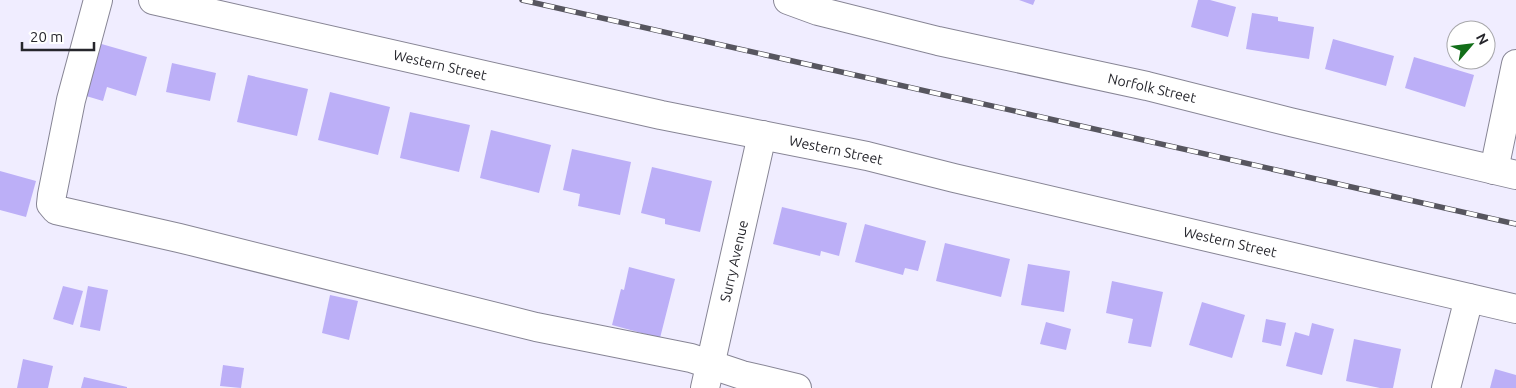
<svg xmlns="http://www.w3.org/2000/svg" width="1516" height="388" font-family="Ubuntu,sans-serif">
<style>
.building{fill:#bcaff7}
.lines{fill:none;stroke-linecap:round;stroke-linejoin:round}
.minor-casing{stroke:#878595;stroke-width:30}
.minor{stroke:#fff;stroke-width:28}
.rail-casing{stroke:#57565f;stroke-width:5.5}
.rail{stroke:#fff;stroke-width:4;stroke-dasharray:11;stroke-linecap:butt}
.labels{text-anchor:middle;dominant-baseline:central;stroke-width:5;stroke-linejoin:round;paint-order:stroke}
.street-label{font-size:14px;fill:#26262c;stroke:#fff}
</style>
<rect width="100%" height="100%" fill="#f0edff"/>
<!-- building -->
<g class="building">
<path d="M1019 0H1035L1033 5Z"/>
<path d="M1198 0H1210L1236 7 1228 37 1191 27Z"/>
<path d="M1252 13 1278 17V21L1314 27 1309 59 1246 49Z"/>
<path d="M1333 39 1394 56 1386 86 1325 69Z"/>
<path d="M91 41 147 57 136 96 107 87 103 101 76 93Z"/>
<path d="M1414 57 1474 75 1465 107 1405 88Z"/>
<path d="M172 63 216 73 210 101 166 92Z"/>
<path d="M248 75 308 89 297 136 237 122Z"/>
<path d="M330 92 390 107 378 155 318 140Z"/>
<path d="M410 112 470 125 459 172 400 158Z"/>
<path d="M491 130 551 145 539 193 480 178Z"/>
<path d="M572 149 631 162 620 215 578 206 580 194 563 190Z"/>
<path d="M652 167 712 181 700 232 665 224V219L641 213Z"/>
<path d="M0 171 36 181 26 217 0 210Z"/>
<path d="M782 207 847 223 839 256 821 251 820 256 773 244Z"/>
<path d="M865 224 926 241 918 271 905 268 903 275 855 262Z"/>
<path d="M945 243 1010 259 1001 297 936 281Z"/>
<path d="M1028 264 1070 271 1064 312 1021 305Z"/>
<path d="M629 267 675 279 660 338 612 325 621 289 624 290Z"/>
<path d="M1112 281 1163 292 1151 347 1128 343 1133 319 1106 313Z"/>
<path d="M63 286 83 291 73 325 53 319Z"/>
<path d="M88 286 108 290 100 331 80 327Z"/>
<path d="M330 295 358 301 349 340 322 333Z"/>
<path d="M1202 302 1245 315 1232 358 1189 345Z"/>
<path d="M1266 319 1286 323 1281 346 1262 342Z"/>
<path d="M1046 322 1071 329 1066 350 1040 344Z"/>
<path d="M1312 323 1334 329 1322 375 1286 366 1295 332 1309 336Z"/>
<path d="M1354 339 1401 349 1393 388H1380L1346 381Z"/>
<path d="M23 359 53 366 48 388H17Z"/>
<path d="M223 365 244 368 241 388 220 386Z"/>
<path d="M1495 369 1516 375V388H1490Z"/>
<path d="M84 377 127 387V388H81Z"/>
</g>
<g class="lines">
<defs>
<g id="minor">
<path d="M98 0 71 100 52 195 51 204 56 210 179 238 536 327 691 358 742 375 797 388"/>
<path d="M153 0 661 115 867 156 954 178 1516 309"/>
<path d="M788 0 818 11 938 41 1147 86 1290 122 1516 175"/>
<path d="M1494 170 1516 64"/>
<path d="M705 388 762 135"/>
<path d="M1446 388 1469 298"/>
</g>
</defs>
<!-- minor casing -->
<use href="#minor" class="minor-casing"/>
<!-- minor -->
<use href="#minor" class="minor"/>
<defs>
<path id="rail" d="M522 0 1516 224"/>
</defs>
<!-- rail casing -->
<use href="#rail" class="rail-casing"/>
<!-- rail -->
<use href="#rail" class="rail"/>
</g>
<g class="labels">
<!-- street labels -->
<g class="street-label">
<text transform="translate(440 65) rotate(13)">Western Street</text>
<text transform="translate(1152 88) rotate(13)">Norfolk Street</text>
<text transform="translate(836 150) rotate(12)">Western Street</text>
<text transform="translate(1230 242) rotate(13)">Western Street</text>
<text transform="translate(734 261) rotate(-77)">Surry Avenue</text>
</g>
</g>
<!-- north arrow -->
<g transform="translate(1471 45) rotate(62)"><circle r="24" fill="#ffffff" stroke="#a8a8ab"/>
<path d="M0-4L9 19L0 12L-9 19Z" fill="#126e19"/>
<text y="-8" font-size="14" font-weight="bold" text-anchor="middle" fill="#26262c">N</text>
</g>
<!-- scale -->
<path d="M22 42v8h72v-8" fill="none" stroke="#26262c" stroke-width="2.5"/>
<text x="30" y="42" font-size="15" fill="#26262c" stroke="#ffffff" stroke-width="4" paint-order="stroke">20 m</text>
</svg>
